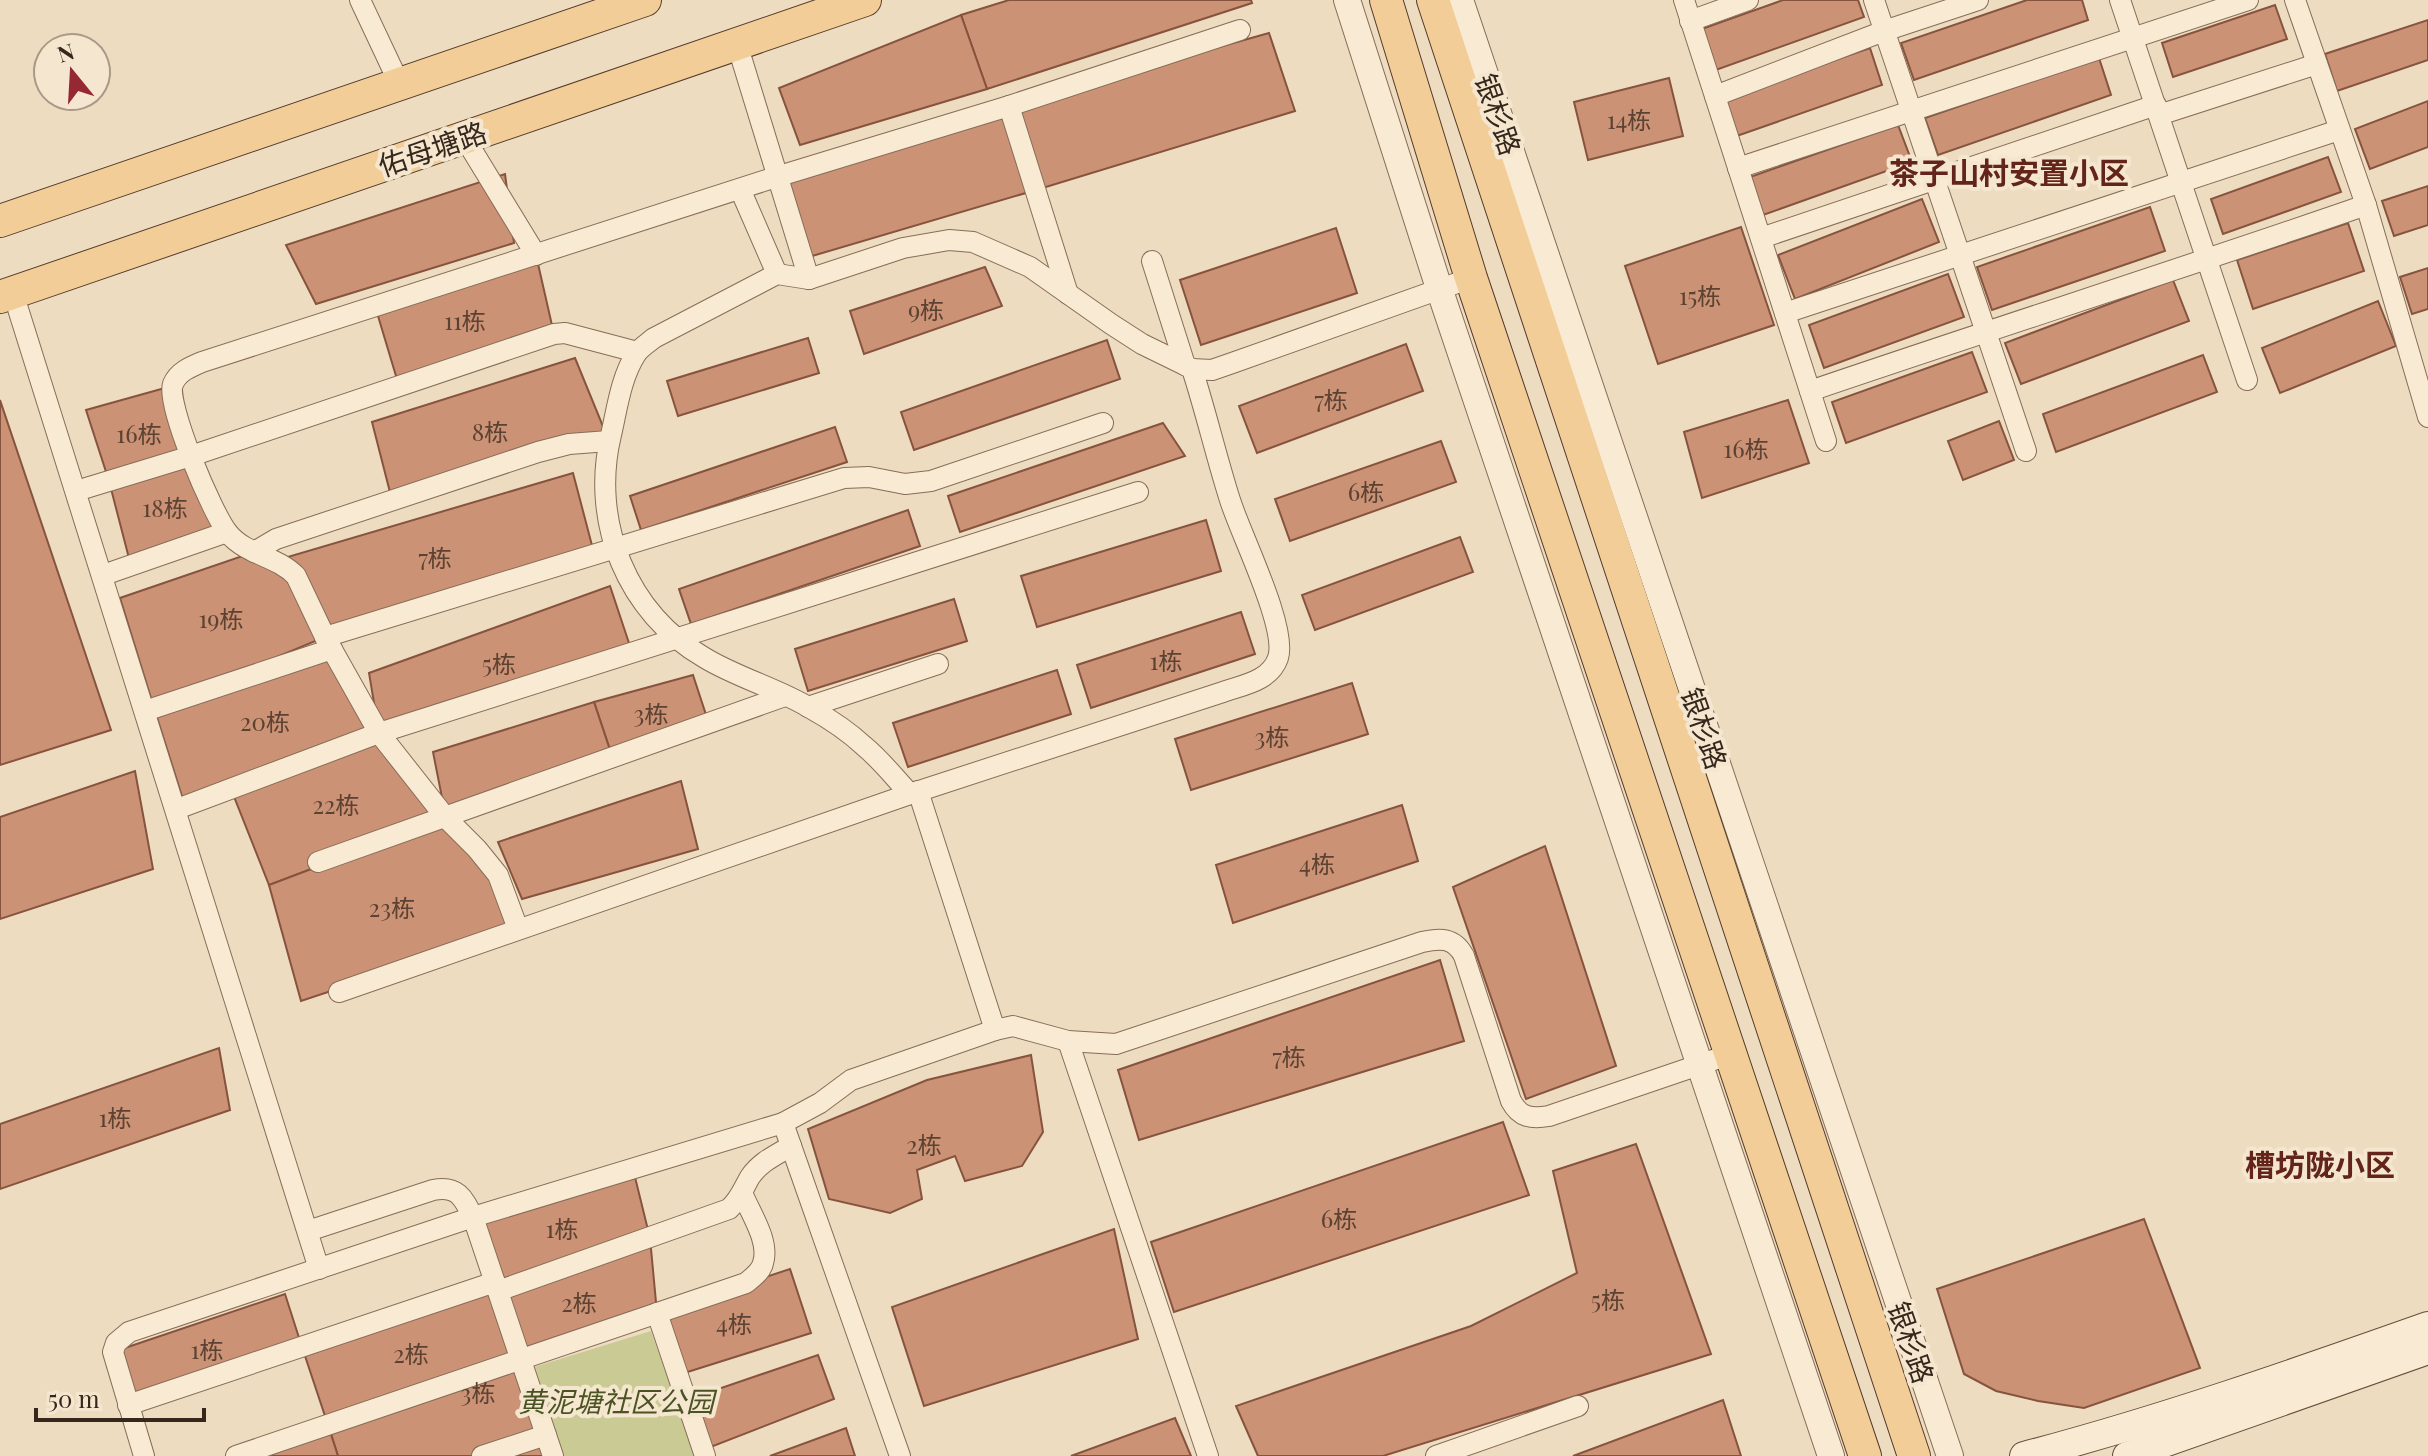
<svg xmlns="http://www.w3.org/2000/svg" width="2428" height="1456" font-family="'Playfair Display','Noto Sans SC',serif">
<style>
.green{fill:#cacb94}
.building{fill:#cc9275;stroke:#86543e;stroke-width:2}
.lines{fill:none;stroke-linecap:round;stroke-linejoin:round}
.minor-casing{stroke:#876d58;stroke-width:22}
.tertiary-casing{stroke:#876d58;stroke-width:28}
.secondary-casing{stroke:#684e3b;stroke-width:30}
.primary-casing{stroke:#543b2c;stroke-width:34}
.minor{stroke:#f9ead3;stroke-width:20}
.tertiary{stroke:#f9ead3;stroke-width:26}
.secondary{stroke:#f9ead3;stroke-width:28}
.primary{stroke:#f2cd97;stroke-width:32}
.labels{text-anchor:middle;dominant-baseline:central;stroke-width:8;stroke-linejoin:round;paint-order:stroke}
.number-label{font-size:24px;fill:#5c4232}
.street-label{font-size:28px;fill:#36271c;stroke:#f5e7cf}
.park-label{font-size:28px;font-style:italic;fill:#4b5223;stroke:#f5e7cf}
.neighbourhood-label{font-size:30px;font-weight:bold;fill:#63241c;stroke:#f5e7cf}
</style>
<rect width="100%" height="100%" fill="#eedcc0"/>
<!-- green -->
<path class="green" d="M651 1331 695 1456H563L534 1367Z"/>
<!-- building -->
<g class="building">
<path d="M1009 0H1251L1252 3 987 89 961 15Z"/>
<path d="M1783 0H1858L1864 17 1713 71 1699 30Z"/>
<path d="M2027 0H2082L2088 20 1914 80 1901 43Z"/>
<path d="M2275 5 2287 39 2173 77 2162 43Z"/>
<path d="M961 15 987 89 800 145 779 88Z"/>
<path d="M2428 20V60L2337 91 2325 54Z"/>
<path d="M1269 33 1295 111 1036 190 1009 106Z"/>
<path d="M1870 48 1882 85 1734 137 1721 99Z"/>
<path d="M2099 58 2111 95 1938 155 1925 118Z"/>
<path d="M1669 78 1683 136 1588 160 1574 102Z"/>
<path d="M2428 101V147L2370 169 2355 129Z"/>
<path d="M1009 106 1036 190 802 259 776 177Z"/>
<path d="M1898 125 1912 162 1763 215 1750 177Z"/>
<path d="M2328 157 2341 192 2223 234 2211 199Z"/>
<path d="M505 174 514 243 316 304 286 245Z"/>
<path d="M2428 186V225L2394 236 2382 201Z"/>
<path d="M1922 199 1939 242 1795 299 1778 255Z"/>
<path d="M2150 207 2165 251 1992 310 1977 267Z"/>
<path d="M2348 223 2364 271 2253 309 2237 260Z"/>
<path d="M1741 227 1774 325 1658 364 1625 266Z"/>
<path d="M1336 228 1357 293 1201 345 1180 280Z"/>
<path d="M536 255 554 334 399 386 375 306Z"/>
<path d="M985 267 1002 306 864 354 850 311Z"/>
<path d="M2428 268V309L2412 314 2400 277Z"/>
<path d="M1948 274 1964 317 1824 368 1809 325Z"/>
<path d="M2173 280 2189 321 2021 384 2005 343Z"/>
<path d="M2378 301 2396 346 2280 393 2262 348Z"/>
<path d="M808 338 819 373 678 416 667 381Z"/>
<path d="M1107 340 1120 379 914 450 901 412Z"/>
<path d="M1406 344 1423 391 1257 453 1239 406Z"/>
<path d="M1972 352 1987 392 1846 443 1832 402Z"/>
<path d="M2203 355 2217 392 2056 452 2043 414Z"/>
<path d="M575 358 609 441 392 500 372 422Z"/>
<path d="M172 386 191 456 109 481 86 410Z"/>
<path d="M0 400 111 730 0 765Z"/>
<path d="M1788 400 1809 463 1702 498 1684 432Z"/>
<path d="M1999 421 2014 460 1963 480 1948 441Z"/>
<path d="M1163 423 1185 456 960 532 948 496Z"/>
<path d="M835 427 847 462 641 530 630 496Z"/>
<path d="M1441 441 1456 482 1290 541 1275 499Z"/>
<path d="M191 456 227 532 131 566 109 481Z"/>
<path d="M573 473 594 553 325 637 274 561Z"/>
<path d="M908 510 920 546 691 624 679 589Z"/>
<path d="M1206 520 1221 571 1037 627 1021 576Z"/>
<path d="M1460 537 1473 572 1315 630 1302 595Z"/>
<path d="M254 552 296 576 325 637 154 708 120 598Z"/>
<path d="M610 586 632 652 379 733 369 673Z"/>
<path d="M954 599 967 641 808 691 795 649Z"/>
<path d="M1241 612 1255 654 1091 708 1077 665Z"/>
<path d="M332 649 379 733 185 806 154 708Z"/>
<path d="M1057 670 1071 714 908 767 893 723Z"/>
<path d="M693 675 709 724 613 759 594 702Z"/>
<path d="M1352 683 1368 734 1191 790 1175 739Z"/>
<path d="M594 702 613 759 446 818 433 752Z"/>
<path d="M379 733 446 818 269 885 231 789Z"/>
<path d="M135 771 153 869 0 919V817Z"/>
<path d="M681 781 698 849 522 899 498 842Z"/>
<path d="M1402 805 1418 861 1233 923 1216 865Z"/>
<path d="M446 818 498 875 518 929 301 1001 269 885Z"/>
<path d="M1545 846 1616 1066 1526 1099 1453 887Z"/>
<path d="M1440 960 1464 1041 1139 1140 1118 1070Z"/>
<path d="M219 1048 230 1110 0 1189V1124Z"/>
<path d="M1031 1055 1043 1132 1022 1166 965 1181 955 1156 917 1170 922 1199 890 1213 829 1199 808 1129 927 1080Z"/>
<path d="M1503 1122 1529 1195 1174 1312 1151 1242Z"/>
<path d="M1636 1144 1711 1354 1383 1456H1258L1236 1406 1471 1326 1577 1273 1553 1171Z"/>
<path d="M633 1169 650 1238 495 1282 473 1217Z"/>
<path d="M2144 1219 2200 1368 2084 1408 2038 1401 1996 1391 1964 1374 1937 1289Z"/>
<path d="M1114 1229 1138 1339 924 1406 892 1307Z"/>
<path d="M650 1238 657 1313 521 1359 498 1291Z"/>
<path d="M790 1269 811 1333 678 1375 657 1313Z"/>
<path d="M498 1291 521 1359 328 1425 302 1347Z"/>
<path d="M285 1294 302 1347 128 1405 113 1352Z"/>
<path d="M818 1355 834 1399 703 1450 686 1400Z"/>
<path d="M521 1359 546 1435 482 1456H338L328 1425Z"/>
<path d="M1723 1400 1741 1456H1573Z"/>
<path d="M1175 1418 1191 1456H1071Z"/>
<path d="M328 1425 338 1456H236Z"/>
<path d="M846 1428 855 1456H770Z"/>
<path d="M546 1435 553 1456H482Z"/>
</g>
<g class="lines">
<defs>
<g id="minor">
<path d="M360 0 400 85"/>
<path d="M1684 0 1826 441"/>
<path d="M1874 0 2026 451"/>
<path d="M2120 0 2247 380"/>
<path d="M2295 0 2366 205 2428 417"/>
<path d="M1690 21 1748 0"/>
<path d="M737 44 809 279"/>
<path d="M1715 96 1884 31 1978 0"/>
<path d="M1009 106 1068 294"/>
<path d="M2159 115 2317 64"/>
<path d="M464 137 536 255"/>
<path d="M1738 168 2248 0"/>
<path d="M740 189 777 274"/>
<path d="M1761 238 2156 105"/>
<path d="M13 293 319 1269"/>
<path d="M1785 313 2339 130"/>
<path d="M1192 369 1212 370 1235 362 1471 278"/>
<path d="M1810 391C1995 328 2181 269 2366 205"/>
<path d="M86 488 191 456 554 334 565 333 637 352"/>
<path d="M254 552 276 539 538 452 569 444 609 441"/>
<path d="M112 572 227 532"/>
<path d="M325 637 844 478 869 477 905 484 931 481 1103 423"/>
<path d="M808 707 938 664"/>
<path d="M154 708 332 649"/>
<path d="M918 791 995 1030"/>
<path d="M910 794C895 778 881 760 864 746 849 732 828 718 810 708 777 688 738 678 705 658 627 613 590 522 611 435 617 409 621 377 636 354 640 348 648 343 654 338L777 274 809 279 903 248 949 240 973 242 1030 267 1111 324 1142 344 1185 365"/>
<path d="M185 806 379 733 1138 492"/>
<path d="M318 862 785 696"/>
<path d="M518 929 498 875 477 849 446 818 379 733 325 637 296 576C277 556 246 555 228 533 213 515 165 403 173 384 178 372 190 367 202 362L776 177 1009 106 1240 30"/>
<path d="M339 992 910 794 1223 692C1243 685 1270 681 1278 658 1288 628 1240 533 1230 500 1216 456 1206 412 1192 369L1185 365 1152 261"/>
<path d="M1068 1041 1208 1456"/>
<path d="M783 1123 900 1456"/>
<path d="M308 1231 433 1190C457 1185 463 1197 473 1217L553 1456"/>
<path d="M498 1291 729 1209C740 1199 743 1189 750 1177 760 1162 776 1155 791 1146"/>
<path d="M657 1313 705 1456"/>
<path d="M128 1405 495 1282"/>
<path d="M144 1456 113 1352 116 1343 129 1332 473 1217 783 1123 820 1103 851 1080 995 1030 1013 1026 1068 1041 1116 1044 1422 942C1440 938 1454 937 1464 956L1511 1101C1520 1118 1532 1119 1549 1116L1731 1054"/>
<path d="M236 1456 746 1283C753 1277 761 1272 763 1263 770 1242 751 1214 743 1195"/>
<path d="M482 1456 546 1435"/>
<path d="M1436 1456 1578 1406"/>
</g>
<g id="tertiary">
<path d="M1347 0 1439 288 1831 1456"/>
<path d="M1460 0 1950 1456"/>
</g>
<g id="secondary">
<path d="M2024 1456C2161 1420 2295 1373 2428 1326"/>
<path d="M2127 1456 2428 1350"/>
</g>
<g id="primary">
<path d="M1386 0 1471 278 1865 1456"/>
<path d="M1433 0 1914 1456"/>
<path d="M0 221 645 0"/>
<path d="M0 297 865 0"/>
</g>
</defs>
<!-- minor casing -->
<use href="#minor" class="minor-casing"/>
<!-- tertiary casing -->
<use href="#tertiary" class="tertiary-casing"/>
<!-- secondary casing -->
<use href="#secondary" class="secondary-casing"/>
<!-- primary casing -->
<use href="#primary" class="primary-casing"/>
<!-- minor -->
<use href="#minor" class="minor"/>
<!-- tertiary -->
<use href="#tertiary" class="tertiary"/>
<!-- secondary -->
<use href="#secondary" class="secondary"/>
<!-- primary -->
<use href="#primary" class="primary"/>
</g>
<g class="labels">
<!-- number labels -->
<g class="number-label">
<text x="1629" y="119">14栋</text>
<text x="1700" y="295">15栋</text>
<text x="926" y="309">9栋</text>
<text x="465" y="320">11栋</text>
<text x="1331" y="399">7栋</text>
<text x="490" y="431">8栋</text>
<text x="139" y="433">16栋</text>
<text x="1746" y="448">16栋</text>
<text x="1366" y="491">6栋</text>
<text x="165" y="507">18栋</text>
<text x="435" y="557">7栋</text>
<text x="221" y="618">19栋</text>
<text x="1166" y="660">1栋</text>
<text x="499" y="663">5栋</text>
<text x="651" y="713">3栋</text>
<text x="265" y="721">20栋</text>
<text x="1272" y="736">3栋</text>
<text x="336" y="804">22栋</text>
<text x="1317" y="863">4栋</text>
<text x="392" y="907">23栋</text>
<text x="1289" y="1056">7栋</text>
<text x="115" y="1117">1栋</text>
<text x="924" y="1144">2栋</text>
<text x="1339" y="1218">6栋</text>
<text x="562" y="1228">1栋</text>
<text x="1608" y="1299">5栋</text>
<text x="579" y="1302">2栋</text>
<text x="734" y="1323">4栋</text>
<text x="207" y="1349">1栋</text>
<text x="411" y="1353">2栋</text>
<text x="478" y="1392">3栋</text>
</g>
<!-- street labels -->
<g class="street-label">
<text transform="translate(1499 114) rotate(71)">银杉路</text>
<text transform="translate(432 148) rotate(-19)">佑母塘路</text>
<text transform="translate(1705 728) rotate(71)">银杉路</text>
<text transform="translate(1912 1342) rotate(71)">银杉路</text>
</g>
<!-- park labels -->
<g class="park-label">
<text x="616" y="1400">黄泥塘社区公园</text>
</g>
<!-- neighbourhood labels -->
<g class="neighbourhood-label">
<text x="2009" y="172">茶子山村安置小区</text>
<text x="2320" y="1164">槽坊陇小区</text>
</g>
</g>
<!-- north arrow -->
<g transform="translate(72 72) rotate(342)"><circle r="38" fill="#f5e7cf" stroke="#a99a87" stroke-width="2"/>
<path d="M0-6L14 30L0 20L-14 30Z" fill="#952833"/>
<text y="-12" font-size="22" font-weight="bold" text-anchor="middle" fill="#36271c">N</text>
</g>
<!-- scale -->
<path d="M36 1408v12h168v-12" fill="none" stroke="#36271c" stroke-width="4"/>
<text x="48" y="1408" font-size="24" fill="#36271c" stroke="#f5e7cf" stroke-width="6" paint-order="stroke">50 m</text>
</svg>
